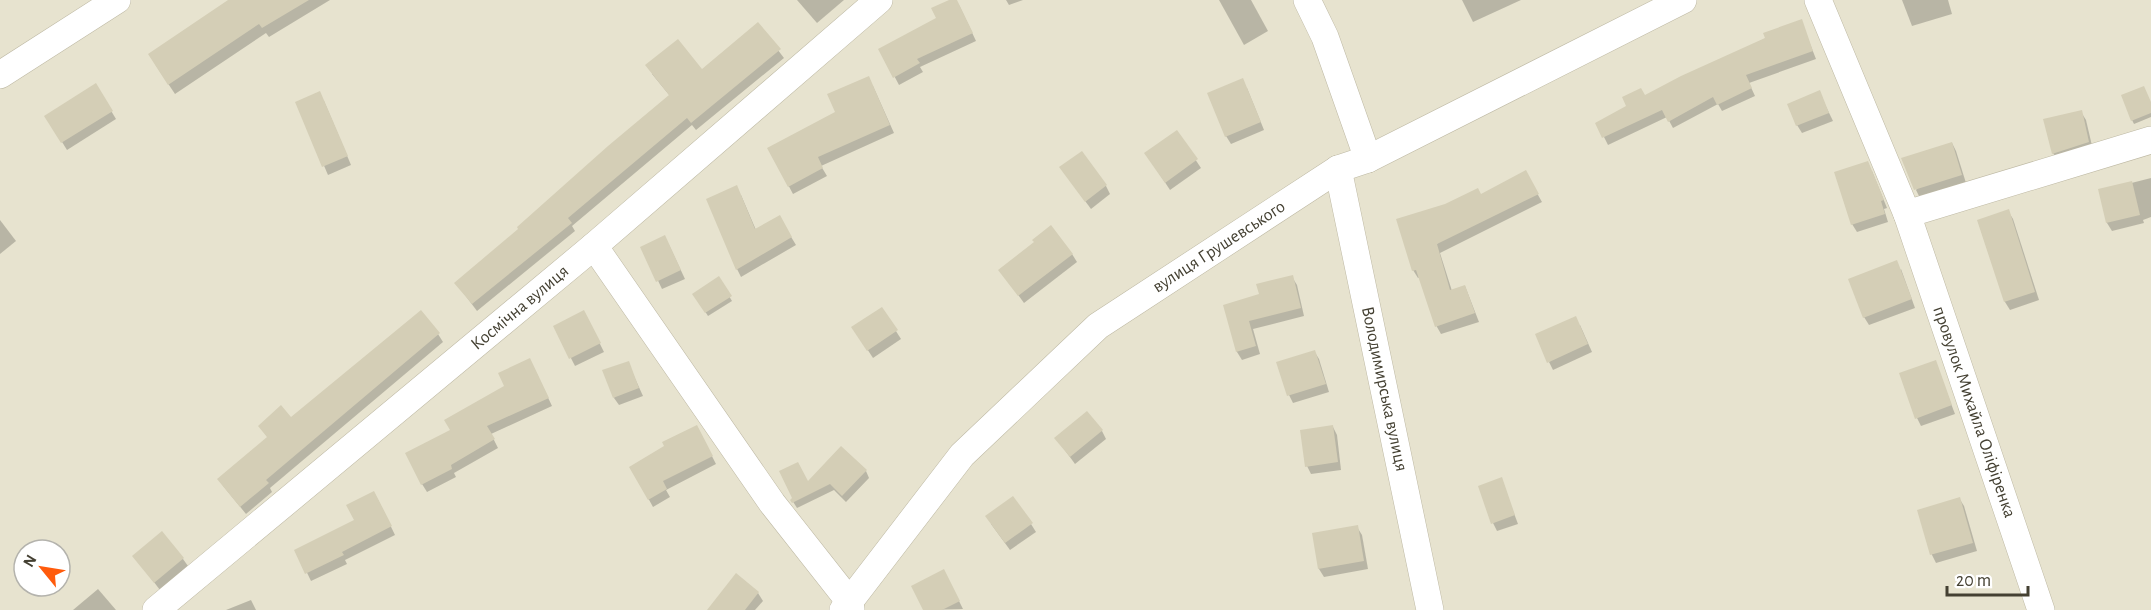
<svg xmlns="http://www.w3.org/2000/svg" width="2151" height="610" font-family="'Alegreya Sans',sans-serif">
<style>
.residential{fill:#e7e3cf;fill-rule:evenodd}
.shadow{fill:#0003}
.building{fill:#d4ceb6}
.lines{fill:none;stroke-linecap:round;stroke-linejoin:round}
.minor-casing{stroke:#beb9a4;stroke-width:28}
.minor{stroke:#fff;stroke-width:27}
.labels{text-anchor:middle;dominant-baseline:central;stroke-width:4.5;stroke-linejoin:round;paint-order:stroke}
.street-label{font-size:18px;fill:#444032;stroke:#fff}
</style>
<rect width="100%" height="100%" fill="#f2f0e1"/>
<!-- residential -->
<path class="residential" d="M0 0H2151V610H0ZM24 550H60V586H24Z"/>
<!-- shadow -->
<g class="shadow">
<path d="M231 0H330L269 37 266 33 175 94 155 64Z"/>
<path d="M797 0H844L817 23Z"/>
<path d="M952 0H956L960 7 976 41 920 67 923 72 899 85 880 49 937 19Z"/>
<path d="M1006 0H1023L1009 5Z"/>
<path d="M1219 0H1251L1268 31 1244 45Z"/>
<path d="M1462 0H1521L1473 22Z"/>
<path d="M1902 0H1948L1952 14 1912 26Z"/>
<path d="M1801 21 1816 59 1749 83 1755 96 1722 111 1718 104 1673 128 1667 117 1608 145 1597 123 1645 97Z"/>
<path d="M758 24 784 58 696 130 692 125 572 226 575 231 477 311 456 283 520 229 670 96 652 74 702 71Z"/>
<path d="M96 86 116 119 67 150 46 116Z"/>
<path d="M873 86 894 133 821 166 827 176 793 194 769 149 837 113Z"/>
<path d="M1247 88 1264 130 1231 144 1226 136Z"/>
<path d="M1819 92 1833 121 1802 133 1797 125Z"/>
<path d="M324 101 351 165 328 175 297 103Z"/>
<path d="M2151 104V117L2134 124 2132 120Z"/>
<path d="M2081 112 2086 120 2093 150 2058 161 2053 153Z"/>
<path d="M1177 132 1201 168 1170 190 1151 161Z"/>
<path d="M1952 143 1956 151 1966 183 1920 198 1916 190Z"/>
<path d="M1872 171 1887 208 1884 209 1888 222 1857 232 1852 224Z"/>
<path d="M1525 172 1542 202 1440 253 1452 291 1465 286 1479 322 1441 334 1437 327 1420 277 1418 278 1413 270 1481 196Z"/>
<path d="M1066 175 1106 186 1110 194 1091 209Z"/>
<path d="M2151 178V217L2143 220 2144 223 2112 231 2107 223 2100 191Z"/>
<path d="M741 195 756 230 779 217 796 245 741 277 737 269Z"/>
<path d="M2008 211 2013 219 2039 300 2010 310 2005 302 1978 221Z"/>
<path d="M0 220 16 241 0 254Z"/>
<path d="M1035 243 1072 254 1077 262 1024 303 1000 270Z"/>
<path d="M669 245 685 279 662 289 642 247Z"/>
<path d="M1901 269 1915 308 1869 325 1864 317Z"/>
<path d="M1292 277 1297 285 1304 316 1253 329 1260 354 1242 360 1237 352 1225 306 1261 295Z"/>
<path d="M718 278 732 301 708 316 694 294Z"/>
<path d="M882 309 901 339 873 358 858 335Z"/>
<path d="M588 320 604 352 575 366 555 327Z"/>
<path d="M1580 325 1592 352 1553 370 1549 362Z"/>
<path d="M438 334 443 342 270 488 272 492 246 514 224 487 219 479 268 438 260 426 291 419Z"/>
<path d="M1314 351 1319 359 1329 392 1293 403 1289 395Z"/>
<path d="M1935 362 1955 414 1921 426 1917 418Z"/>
<path d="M628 363 643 396 619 405 614 398Z"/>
<path d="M534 368 552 406 491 434 498 448 454 473 456 477 427 492 422 484 506 386Z"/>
<path d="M1333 427 1337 435 1341 470 1311 474 1307 466Z"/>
<path d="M1102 431 1106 439 1075 464 1056 438Z"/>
<path d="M701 435 716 464 666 490 670 497 653 507 631 467Z"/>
<path d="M866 471 869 478 846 502 834 490 797 508 792 500 808 483Z"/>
<path d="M1501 479 1518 524 1497 531 1493 523Z"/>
<path d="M1959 498 1964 506 1977 551 1936 563 1932 555 1919 511Z"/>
<path d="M378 500 395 535 345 560 347 564 311 581 296 550 356 521Z"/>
<path d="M991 524H1031L1036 532 1010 550Z"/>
<path d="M1357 527 1362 535 1368 569 1324 577 1319 569 1314 535Z"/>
<path d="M134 556 183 559 188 566 160 590Z"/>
<path d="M948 579 963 609 925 610Z"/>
<path d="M98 589 116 610H73Z"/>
<path d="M758 593 763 601 755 610H713Z"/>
<path d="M251 600 256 610H226Z"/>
</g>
<!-- building -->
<g class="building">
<path d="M228 0H309L262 28 259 24 168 85 148 54Z"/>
<path d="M949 0H957L973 33 917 59 920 63 893 78 878 49 936 18 931 8Z"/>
<path d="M1802 19 1813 51 1746 75 1752 88 1717 105 1713 97 1668 122 1662 110 1602 138 1595 123 1626 106 1622 97 1641 88 1645 95 1681 76 1765 38 1763 33Z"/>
<path d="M758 22 781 49 691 123 687 118 568 218 572 223 472 304 454 283 518 229 517 227 608 146 669 95 645 65 678 39 702 69Z"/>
<path d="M869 76 890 125 818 157 823 168 788 187 767 148 835 112 827 94Z"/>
<path d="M1243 78 1261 122 1225 137 1207 93Z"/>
<path d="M96 83 113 111 61 143 44 116Z"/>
<path d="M2144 86 2151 102V113L2131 121 2121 95Z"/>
<path d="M1820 90 1829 113 1796 126 1787 104Z"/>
<path d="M320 91 348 156 322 167 295 102Z"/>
<path d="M2082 110 2089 142 2052 154 2043 119Z"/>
<path d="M1177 130 1198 159 1165 183 1144 153Z"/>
<path d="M1952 142 1962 175 1914 190 1901 158Z"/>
<path d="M1082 151 1107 185 1085 202 1059 167Z"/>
<path d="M1868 161 1884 200 1881 201 1885 214 1851 225 1834 172Z"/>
<path d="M1526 170 1539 194 1437 244 1450 290 1465 285 1475 313 1435 327 1416 270 1412 271 1396 219 1445 204 1478 188 1481 194Z"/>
<path d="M2132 181 2140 215 2106 223 2098 189Z"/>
<path d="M737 185 755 229 780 215 792 237 736 270 706 199Z"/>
<path d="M2009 209 2035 292 2004 302 1977 220Z"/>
<path d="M1051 225 1073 254 1018 296 998 270 1034 242 1032 240Z"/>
<path d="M665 235 681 270 656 282 640 247Z"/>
<path d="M1897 260 1912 299 1863 318 1848 279Z"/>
<path d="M1293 275 1301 308 1249 321 1256 346 1236 352 1223 305 1259 294 1256 284Z"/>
<path d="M719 276 732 296 705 313 692 294Z"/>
<path d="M882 307 898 330 867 351 851 327Z"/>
<path d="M421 310 440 333 266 480 269 483 240 507 217 479 267 437 258 426 281 405 291 417Z"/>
<path d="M584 310 601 343 569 359 553 326Z"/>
<path d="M1576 316 1588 344 1547 363 1535 334Z"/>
<path d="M1315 350 1326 384 1287 396 1276 362Z"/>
<path d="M530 358 549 398 487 426 495 439 451 465 452 469 421 485 405 453 450 430 444 420 504 386 498 373Z"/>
<path d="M1936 360 1952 405 1915 419 1899 373Z"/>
<path d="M629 361 639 388 613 398 602 370Z"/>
<path d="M1087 411 1103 430 1070 457 1054 438Z"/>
<path d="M697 425 713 456 663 481 667 489 648 500 629 467 664 446 662 442Z"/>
<path d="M1333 425 1338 462 1305 467 1300 430Z"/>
<path d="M841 446 867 470 842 496 830 484 792 503 790 500 792 498 779 471 798 462 808 481Z"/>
<path d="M1502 477 1515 515 1491 524 1478 486Z"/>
<path d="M374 491 392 526 342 552 344 555 305 574 294 550 354 520 346 505Z"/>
<path d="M1013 496 1033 523 1005 543 985 516Z"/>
<path d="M1960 497 1973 543 1930 555 1917 510Z"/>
<path d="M1358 525 1364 561 1318 569 1312 533Z"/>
<path d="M162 531 184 558 154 583 132 556Z"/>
<path d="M944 569 960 601 942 610H923L911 586Z"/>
<path d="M736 573 759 592 745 610H707Z"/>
</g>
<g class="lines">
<defs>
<g id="minor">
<path d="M1307 0 1325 37 1368 159"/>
<path d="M1818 0 1907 214 2041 610"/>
<path d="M0 75 117 0"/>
<path d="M1338 169 1430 610"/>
<path d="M1907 214 2151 140"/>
<path d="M594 246 772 503 850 602 851 610"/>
<path d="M156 610 594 246 879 0"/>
<path d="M843 610 962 455 1098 326 1338 169 1368 159 1683 0"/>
</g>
</defs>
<!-- minor casing -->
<use href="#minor" class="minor-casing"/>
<!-- minor -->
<use href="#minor" class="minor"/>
</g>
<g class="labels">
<!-- street labels -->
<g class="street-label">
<text transform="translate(1219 247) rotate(-33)">вулиця Грушевського</text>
<text transform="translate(520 308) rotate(-40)">Космічна вулиця</text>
<text transform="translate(1384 389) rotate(78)">Володимирська вулиця</text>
<text transform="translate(1974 412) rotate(71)">провулок Михайла Оліфіренка</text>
</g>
</g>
<!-- north arrow -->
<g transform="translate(42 568) rotate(300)"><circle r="28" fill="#ffffff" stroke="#b4b3ad" stroke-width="1.5"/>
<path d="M0-4.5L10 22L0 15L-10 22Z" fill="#ff5b0c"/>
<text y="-9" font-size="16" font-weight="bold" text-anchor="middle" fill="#444032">N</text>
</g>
<!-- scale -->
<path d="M1947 586v9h81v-9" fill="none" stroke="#444032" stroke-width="3"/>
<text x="1956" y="586" font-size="18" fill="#444032" stroke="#ffffff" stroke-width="4.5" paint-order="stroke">20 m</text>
</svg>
